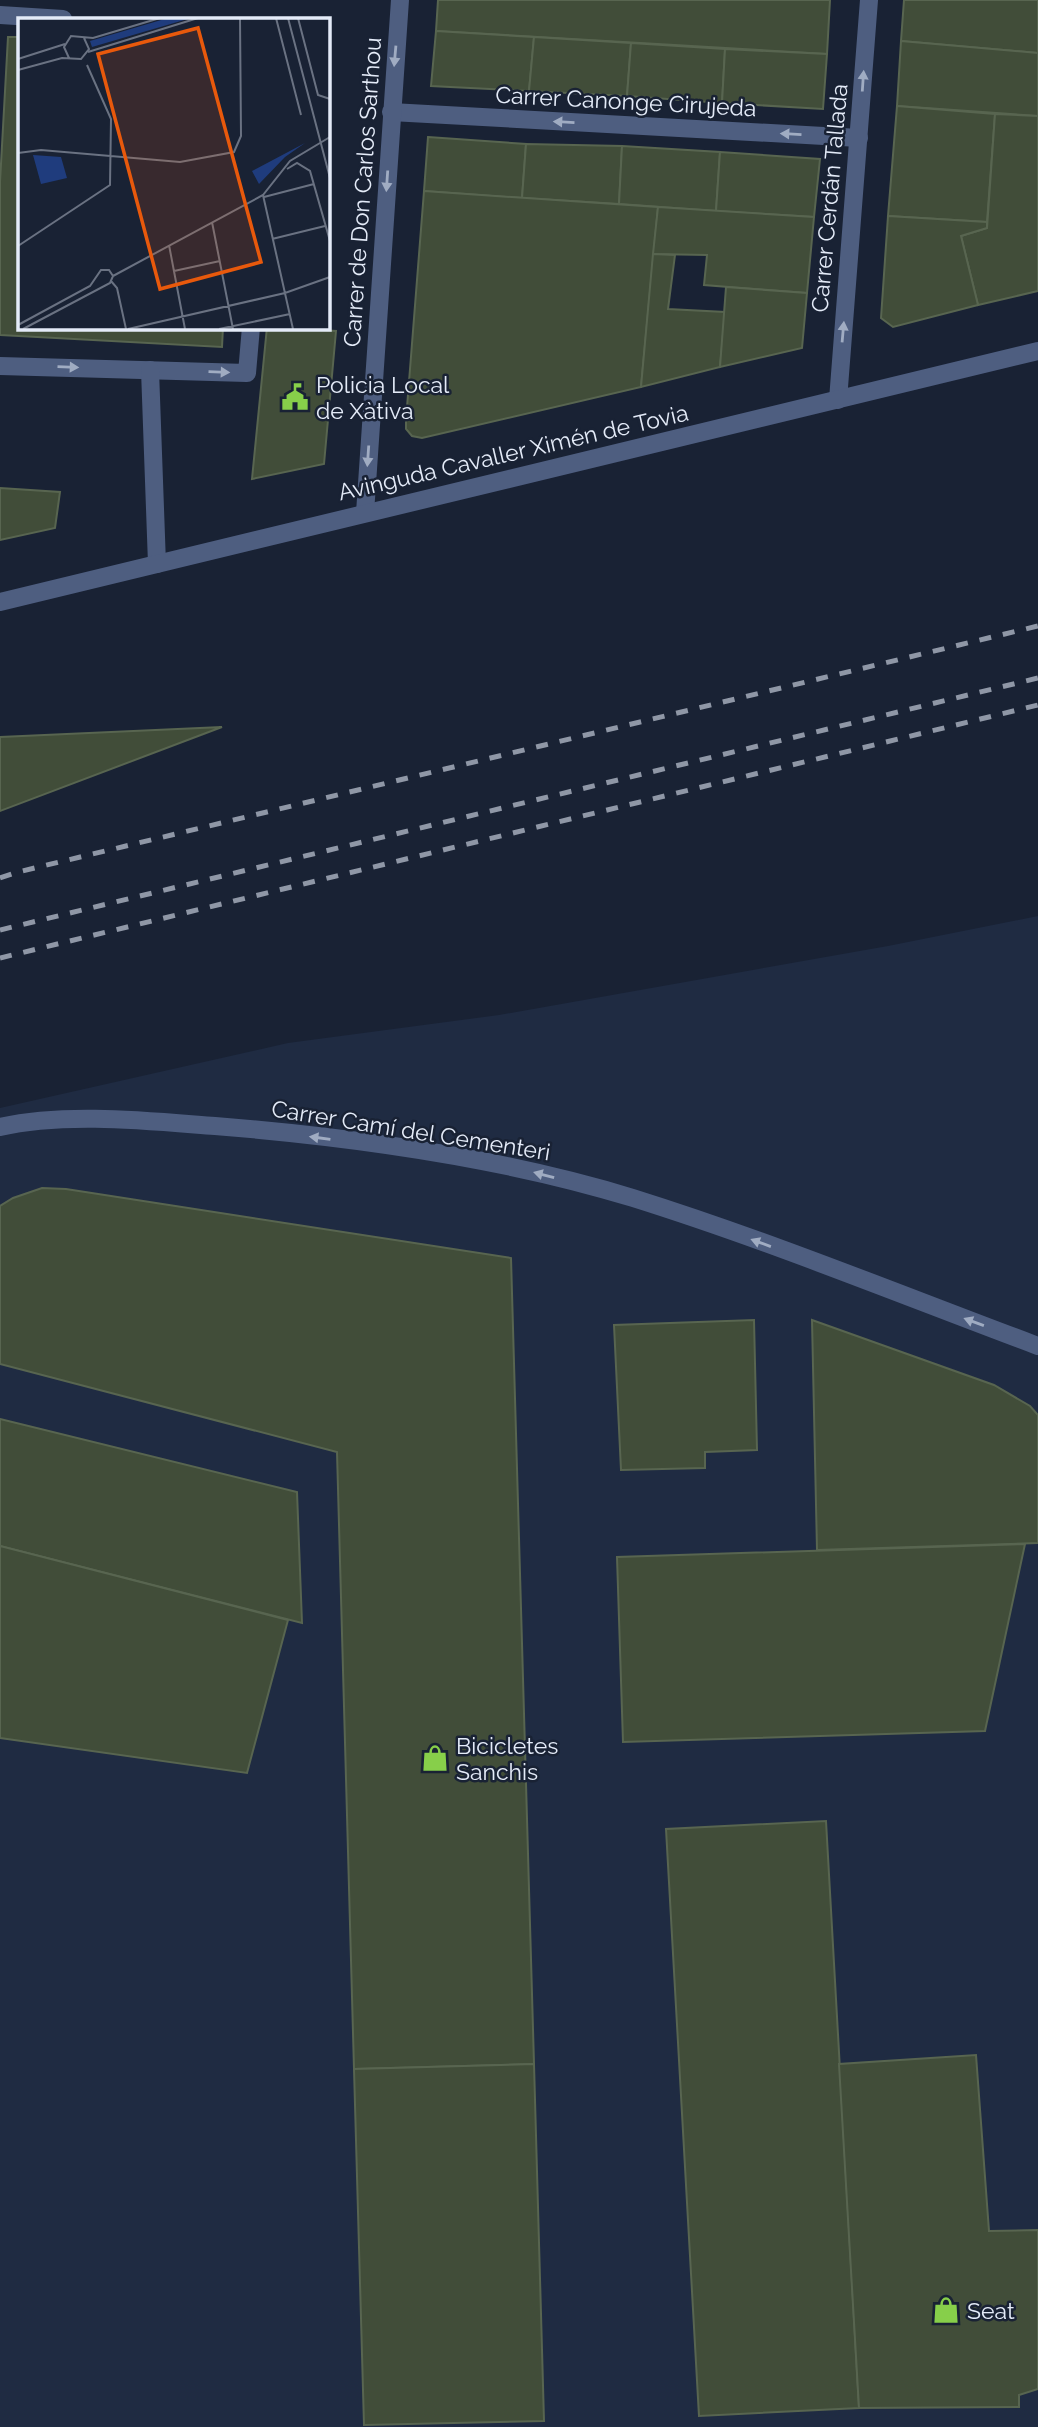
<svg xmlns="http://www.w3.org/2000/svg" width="1038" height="2427" font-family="Raleway,sans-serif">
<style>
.built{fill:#1f2b42}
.building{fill:#414d39;stroke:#586550;stroke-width:2}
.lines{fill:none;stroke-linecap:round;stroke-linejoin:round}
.service{stroke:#4e5e80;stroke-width:18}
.minor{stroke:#4e5e80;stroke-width:18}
.tertiary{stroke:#4e5e80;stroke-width:18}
.rail{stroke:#8f97a6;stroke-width:5;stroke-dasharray:12 12;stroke-linecap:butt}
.oneway{fill:#a0acc2}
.labels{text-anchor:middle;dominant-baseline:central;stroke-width:5;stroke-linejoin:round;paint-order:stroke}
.street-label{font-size:23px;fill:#e4ebf8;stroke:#192234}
.poi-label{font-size:23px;fill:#e4ebf8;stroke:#192234;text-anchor:start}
.inset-road{fill:none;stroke:#6a7282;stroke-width:2}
.view{fill:#e8590c;fill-opacity:0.15;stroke:#e8590c;stroke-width:3.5}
.inset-edge{fill:none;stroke:#e4ebf8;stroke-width:3.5}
</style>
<rect width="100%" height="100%" fill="#192234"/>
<!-- built -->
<path class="built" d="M1038 916V2427H0V1108L288 1043 499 1015 888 946Z"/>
<!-- building -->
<g class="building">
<path d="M438 0H830L827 54 436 31Z"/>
<path d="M904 0H1038V53L901 41Z"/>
<path d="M436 31 534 37 529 91 431 86Z"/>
<path d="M8 37H19V327H223L222 347 0 335V182Z"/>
<path d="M534 37 631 43 627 96 529 91Z"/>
<path d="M901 41 1038 53V116L897 106Z"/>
<path d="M631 43 725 49 722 103 627 96Z"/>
<path d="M725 49 827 54 823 109 722 103Z"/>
<path d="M897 106 995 114 987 222 888 216Z"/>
<path d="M995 114 1038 116V291L978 305 961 236 987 228Z"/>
<path d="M428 137 526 144 522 198 424 191Z"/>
<path d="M526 144 622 146 619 204 522 198Z"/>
<path d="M622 146 720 152 716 211 619 204Z"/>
<path d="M720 152 820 159 814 217 716 211Z"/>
<path d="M424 191 658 207 641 387 422 438 412 436 406 429V420Z"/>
<path d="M658 207 814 217 807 293 704 285 707 255 653 254Z"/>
<path d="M888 216 987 222V228L961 236 978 305 893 327 881 318Z"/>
<path d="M653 254 675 255 668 309 725 312 720 367 641 387Z"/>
<path d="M726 287 807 293 802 348 720 367Z"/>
<path d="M267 327 336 331 324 464 252 479Z"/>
<path d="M0 488 60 492 55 528 0 540Z"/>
<path d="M222 727 0 811V737Z"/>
<path d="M42 1188 66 1189 511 1258 534 2064 354 2069 337 1452 0 1364V1206L13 1198Z"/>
<path d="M754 1320 757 1450 705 1452V1468L621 1470 614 1325Z"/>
<path d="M812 1320 994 1385 1030 1406 1038 1415V1543L817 1550Z"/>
<path d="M0 1419 297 1492 302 1623 0 1546Z"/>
<path d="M1025 1544 985 1731 623 1742 617 1557Z"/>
<path d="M0 1546 288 1620 247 1773 0 1738Z"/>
<path d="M826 1821 859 2408 699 2416 666 1829Z"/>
<path d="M976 2055 989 2231 1038 2230V2389L1019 2395V2407L859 2408 839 2064Z"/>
<path d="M534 2064 544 2421 364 2425 354 2069Z"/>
</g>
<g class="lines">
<!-- service -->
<g class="service">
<path d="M0 15 63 19"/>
<path d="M0 366 247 373 251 327"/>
<path d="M150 370 157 564"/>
</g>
<!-- minor -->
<g class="minor">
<path d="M391 112 859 138"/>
<path d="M838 400 869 0"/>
<path d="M365 513 400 0"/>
<path d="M0 1127C64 1112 149 1121 215 1126 351 1137 503 1158 633 1198 770 1241 904 1296 1038 1346"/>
</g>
<!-- tertiary -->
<path class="tertiary" d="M0 602 1038 351"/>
<!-- rail -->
<g class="rail">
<path d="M0 878 18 872 1038 626"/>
<path d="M0 930 1038 678"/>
<path d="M0 958 1038 705"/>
</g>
</g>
<!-- one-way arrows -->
<defs><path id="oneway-solid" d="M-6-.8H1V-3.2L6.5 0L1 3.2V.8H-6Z" transform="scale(1.75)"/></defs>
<g class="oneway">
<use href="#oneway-solid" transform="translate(395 56) rotate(95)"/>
<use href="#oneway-solid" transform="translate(863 81) rotate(-86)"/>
<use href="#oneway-solid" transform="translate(564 122) rotate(-177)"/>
<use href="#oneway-solid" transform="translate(791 134) rotate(-177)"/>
<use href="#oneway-solid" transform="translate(387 181) rotate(94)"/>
<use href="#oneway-solid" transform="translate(843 332) rotate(-85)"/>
<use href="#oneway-solid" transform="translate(68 367) rotate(2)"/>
<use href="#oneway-solid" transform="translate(219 372) rotate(2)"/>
<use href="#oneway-solid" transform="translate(368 456) rotate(94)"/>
<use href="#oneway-solid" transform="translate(320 1138) rotate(-172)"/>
<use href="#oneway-solid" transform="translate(544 1175) rotate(-165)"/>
<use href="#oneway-solid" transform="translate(761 1243) rotate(-160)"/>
<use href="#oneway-solid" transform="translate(974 1322) rotate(-160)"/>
</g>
<!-- icons -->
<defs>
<symbol id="civic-bare" viewBox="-9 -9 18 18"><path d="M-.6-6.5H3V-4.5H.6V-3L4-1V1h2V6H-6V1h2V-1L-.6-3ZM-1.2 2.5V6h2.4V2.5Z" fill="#87cf4a" stroke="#192234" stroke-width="2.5" paint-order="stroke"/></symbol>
<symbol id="shop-bare" viewBox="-9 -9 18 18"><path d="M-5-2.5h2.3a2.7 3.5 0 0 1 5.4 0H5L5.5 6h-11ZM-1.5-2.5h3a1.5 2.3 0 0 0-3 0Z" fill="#87cf4a" stroke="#192234" stroke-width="2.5" paint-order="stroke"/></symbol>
</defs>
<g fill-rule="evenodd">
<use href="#civic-bare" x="276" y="378" width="38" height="38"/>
<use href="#shop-bare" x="416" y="1739" width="38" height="38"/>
<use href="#shop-bare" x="927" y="2291" width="38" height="38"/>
</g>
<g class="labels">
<!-- street labels -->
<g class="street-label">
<text transform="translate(626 101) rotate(3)">Carrer Canonge Cirujeda</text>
<text transform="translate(362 192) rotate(-86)">Carrer de Don Carlos Sarthou</text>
<text transform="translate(829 198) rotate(-85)">Carrer Cerdán Tallada</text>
<text transform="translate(513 452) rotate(-13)">Avinguda Cavaller Ximén de Tovia</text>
<text transform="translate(411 1130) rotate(9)">Carrer Camí del Cementeri</text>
</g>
<!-- poi labels -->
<g class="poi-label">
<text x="316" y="384">Policia Local<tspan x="316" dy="26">de Xàtiva</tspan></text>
<text x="456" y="1745">Bicicletes<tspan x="456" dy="26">Sanchis</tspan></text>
<text x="967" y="2310">Seat</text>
</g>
</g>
<!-- overview -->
<g transform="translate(18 18)">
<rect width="312" height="312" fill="#192234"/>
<path d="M150 0H173L74 29 72 23ZM287 125 267 139 241 166 234 153ZM15 137 43 139 49 160 23 166Z" fill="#1f3c7d"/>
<path class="inset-road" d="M258 0 283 97M270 0 312 160M280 0 300 77 312 81M70 34 180 0M51 40 46 29 53 18 75 20 142 0M0 41 47 26M0 52 44 40 63 41 71 31 66 20M0 135 23 132 162 144 216 134 223 118 222 1M269 151 279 145 292 153 312 223M245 177 275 311M246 179 296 166M194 204 215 311M254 221 307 208M151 227 167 311M0 228 92 167 93 101 69 47M156 253 202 243M95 258 245 177 272 143 312 119M93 263 99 270 108 311M0 307 72 268 83 252H91L95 258M5 311 92 265 95 258M110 311 267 275 312 259M201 311 272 296"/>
<path class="view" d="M180 10 243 244 142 271 80 36Z"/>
<rect width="312" height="312" class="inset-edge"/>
</g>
</svg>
